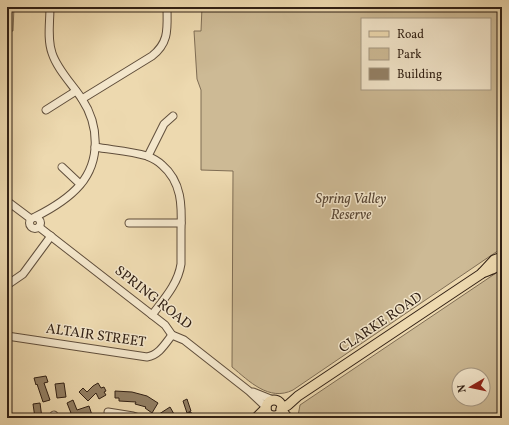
<svg xmlns="http://www.w3.org/2000/svg" width="509" height="425" font-family="Vollkorn,serif">
<style>
.green{fill:#cdba95;stroke:#7f6d54;fill-rule:evenodd}
.building{fill:#938065;stroke:#312014}
.lines{fill:none;stroke-linecap:round;stroke-linejoin:round}
.minor-casing{stroke:#604e3b;stroke-width:9}
.major-casing{stroke:#312014;stroke-width:11}
.minor{stroke:#f3e6cb;stroke-width:7}
.major{stroke:#edd9af;stroke-width:9}
.labels{text-anchor:middle;dominant-baseline:central;stroke-width:3;stroke-linejoin:round;paint-order:stroke}
.park-label{font-size:14px;font-style:italic;fill:#584634;stroke:#f3e6cb}
.street-label{font-size:14px;fill:#312014;stroke:#f3e6cb}
</style>
<rect width="100%" height="100%" fill="#edd9af"/>
<filter id="stains"><feTurbulence type="fractalNoise" baseFrequency=".005" numOctaves="4"/><feColorMatrix values="0 0 0 0 .2 0 0 0 0 .09 0 0 0 0 .02 0 0 0 .5 -.17"/></filter>
<radialGradient id="worn" r=".72"><stop offset=".6" stop-color="#630" stop-opacity="0"/><stop offset="1" stop-color="#630" stop-opacity=".3"/></radialGradient>
<!-- green -->
<g class="green">
<path d="M7 7H14L13 31H7Z"/>
<path d="M202 7H502V248L293 390C269 402 249 381 232 367L233 171 201 170V90L197 79 194 31H201ZM362 19H490V89H362Z"/>
<path d="M502 269V418H301L298 416 300 405ZM459 375H483V399H459Z"/>
</g>
<!-- building -->
<g class="building">
<path d="M46 376 48 382 44 383 50 400 43 402 37 384 36 385 34 378Z"/>
<path d="M64 383 66 397 57 398 55 384Z"/>
<path d="M98 383 101 388 104 387 106 391 104 392 106 395 99 399 96 393 88 401 79 392 83 388 87 392 93 386Z"/>
<path d="M115 391 132 392 147 396 158 403 152 413 145 408 146 407 135 404 136 402 119 401V398H115Z"/>
<path d="M187 399 191 411 187 413 183 401Z"/>
<path d="M73 400 77 410 89 406 93 418H85L83 414 73 418H68L67 415 71 413 67 403Z"/>
<path d="M40 403 42 418H35L33 404Z"/>
<path d="M170 407 174 414 169 418H153Z"/>
<path d="M191 412 193 418H177L176 417Z"/>
</g>
<g class="lines">
<defs>
<g id="minor">
<path d="M82 99 152 56C170 42 167 27 167 7"/>
<path d="M46 110 76 91"/>
<path d="M95 147C112 150 130 151 147 156 152 158 158 161 162 165 182 182 182 206 181 230 181 241 181 253 181 264 178 284 164 299 152 315"/>
<path d="M148 156 164 124 173 116"/>
<path d="M62 167 80 184"/>
<path d="M7 201 31 219"/>
<path d="M35 217C51 209 68 199 80 185 101 160 99 125 82 99 72 84 57 69 52 53 47 39 50 22 50 7"/>
<circle cx="35" cy="223" r="5.5"/>
<path d="M129 223H181"/>
<path d="M39 227 165 325 172 335 184 340 249 391 266 407"/>
<path d="M7 285 23 274 51 236"/>
<path d="M7 336 147 357C159 355 165 344 172 335"/>
<path d="M253 392 273 400"/>
<path d="M108 412 133 416 139 418"/>
<path d="M53 418 54 415"/>
</g>
<g id="major">
<path d="M482 273C490 270 497 268 502 262"/>
<circle cx="274" cy="408" r="8"/>
<path d="M281 409 288 405 298 396 481 274 494 260 502 257"/>
<path d="M281 410 288 418"/>
<path d="M256 418 266 408"/>
</g>
</defs>
<!-- minor casing -->
<use href="#minor" class="minor-casing"/>
<!-- major casing -->
<use href="#major" class="major-casing"/>
<!-- minor -->
<use href="#minor" class="minor"/>
<!-- major -->
<use href="#major" class="major"/>
</g>
<g class="labels">
<!-- park labels -->
<g class="park-label">
<text x="351" y="199">Spring Valley<tspan x="351" dy="16">Reserve</tspan></text>
</g>
<!-- street labels -->
<g class="street-label">
<text transform="translate(153 298) rotate(38)">SPRING ROAD</text>
<text transform="translate(381 323) rotate(-34)">CLARKE ROAD</text>
<text transform="translate(96 336) rotate(8)">ALTAIR STREET</text>
</g>
</g>
<!-- margin -->
<rect width="509" height="425" fill="none" stroke="#edd9af" stroke-width="24"/>
<rect x="8" y="8" width="493" height="409" fill="none" stroke="#312014" stroke-width="2"/>
<rect x="12" y="12" width="485" height="401" fill="none" stroke="#312014"/>
<!-- legend -->
<rect x="361" y="18" width="130" height="72" fill="#f3e6cb" stroke="#a59782"/>
<rect x="369" y="31" width="20" height="6" fill="#edd9af" stroke="#a59782"/>
<text x="397" y="38" font-size="12" fill="#312014">Road</text>
<rect x="369" y="48" width="20" height="12" fill="#cdba95" stroke="#a59782"/>
<text x="397" y="58" font-size="12" fill="#312014">Park</text>
<rect x="369" y="68" width="20" height="12" fill="#938065" stroke="#a59782"/>
<text x="397" y="78" font-size="12" fill="#312014">Building</text>
<!-- north arrow -->
<g transform="translate(471 387) rotate(261)"><circle r="19" fill="#f3e6cb" stroke="#a59782"/>
<path d="M0-3L7 15L0 10L-7 15Z" fill="#8f2418"/>
<text y="-6" font-size="11" font-weight="bold" text-anchor="middle" fill="#312014">N</text>
</g>
<rect width="100%" height="100%" filter="url(#stains)"/>
<rect width="100%" height="100%" fill="url(#worn)"/>
</svg>
